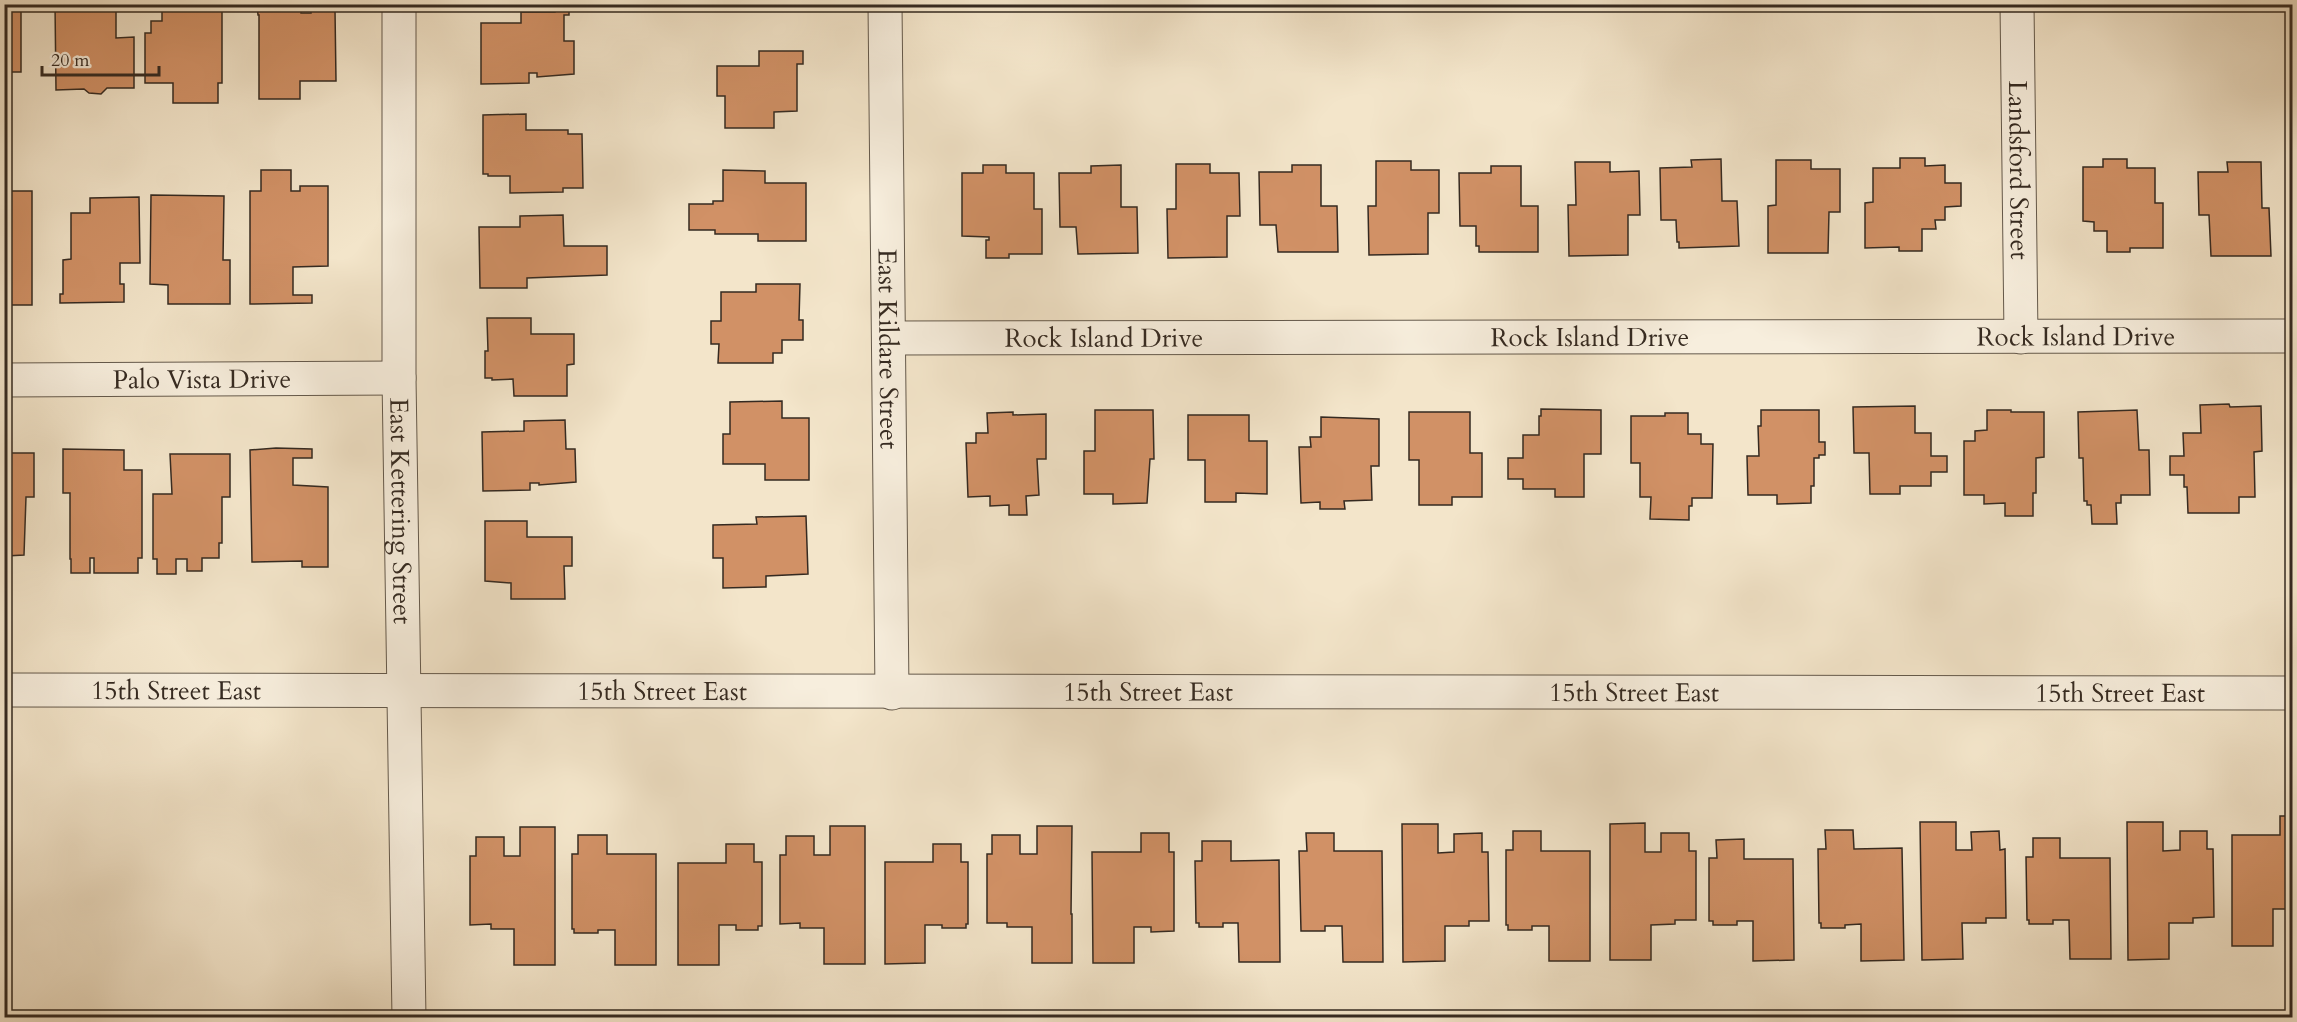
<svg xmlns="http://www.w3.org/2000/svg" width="2297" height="1022" font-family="Cardo,serif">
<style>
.building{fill:#d19166;stroke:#352a21;stroke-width:1.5}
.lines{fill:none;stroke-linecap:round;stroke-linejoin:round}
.minor-casing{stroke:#64594b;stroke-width:35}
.minor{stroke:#f7eedd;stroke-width:33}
.labels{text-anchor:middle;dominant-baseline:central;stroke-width:4.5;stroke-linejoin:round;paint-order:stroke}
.street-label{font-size:26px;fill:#352a21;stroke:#f7eedd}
</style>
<rect width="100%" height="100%" fill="#f3e5ca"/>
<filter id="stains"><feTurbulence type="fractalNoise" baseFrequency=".00333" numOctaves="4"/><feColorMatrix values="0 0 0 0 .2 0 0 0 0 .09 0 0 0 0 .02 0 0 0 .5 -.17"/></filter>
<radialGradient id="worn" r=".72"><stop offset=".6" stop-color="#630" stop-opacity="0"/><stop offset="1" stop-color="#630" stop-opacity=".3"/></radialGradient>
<!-- building -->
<g class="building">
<rect x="4" y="4" width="17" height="68"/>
<path d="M55 4H116V38L134 37V88H107L101 94 89 93 84 89 56 90Z"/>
<path d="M162 4H222V83H218V103H173V83H145V33H151V21H162Z"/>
<path d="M257 4H315L301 6V13H311V10H335L336 81H300V99H259V15H258Z"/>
<path d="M555 5H569V15H564V41H574V74L537 77V73H529V83L481 84V23H521V12H555Z"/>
<path d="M759 51H803V64H797V111L774 112V128H725V96H717V66H759Z"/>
<path d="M526 114V130H568V134H582L583 188H563V192L510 193V176H488V174H483V115Z"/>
<path d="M1900 158H1925V166L1945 165V183H1961V206L1945 207V220H1935L1936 229H1922V251H1899V247L1865 248V203L1873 202V168H1900Z"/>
<path d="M1721 159 1722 201H1737L1739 246 1679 248V242H1677L1676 220H1661L1660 168 1692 167 1691 160Z"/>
<path d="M2103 159H2127V168H2155V203H2163V248H2130V252H2107V231H2094V222L2083 221V167H2103Z"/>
<path d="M1776 160H1811V169H1840V212H1829L1828 253H1768V206L1776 205Z"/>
<path d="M1376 161H1411V170H1439V213H1428V254L1369 255 1368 206H1376Z"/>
<path d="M1575 162H1610V172L1639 171 1640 215H1628V255L1569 256 1568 205H1576Z"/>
<path d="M2227 162H2261L2262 208H2269L2271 256H2211L2209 215H2199L2198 172H2228Z"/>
<path d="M1176 164H1210V173H1239L1240 216H1227V257L1168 258 1167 209H1176Z"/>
<path d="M983 165H1006V173H1034V209H1042V254H1009V258H986V240H989V237L962 236V173H983Z"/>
<path d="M1121 165V207H1137L1138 253 1078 254 1076 227H1060L1059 173H1091V166Z"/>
<path d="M1292 165H1321V206H1337L1338 252H1278L1276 225H1260L1259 172H1292Z"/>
<path d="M1491 166H1521V206H1538V252H1479V246H1476V226H1460L1459 173H1491Z"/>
<path d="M261 170H291V191H300V186H328V266L293 267V295H312V303L250 304V191H261Z"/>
<path d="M723 170 765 171V183H806V241H758V234H715V230H689V204H713V201H723Z"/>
<rect x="4" y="191" width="28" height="114"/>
<path d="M151 195 224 196 223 260H230V304H168V285L150 284Z"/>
<path d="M139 197 140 263H120V284H124V302L60 303V294H63V260L71 259V213H90V198Z"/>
<path d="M563 215 564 246H607V275L527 278V288H480L479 227H520V216Z"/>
<path d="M756 284H800L799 320H803V340H782V353H773V363H718L719 344H711V321H721V292H756Z"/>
<path d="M487 318H531V334H574V364L567 365V396H514L513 379 492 380V378H485V351H488Z"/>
<path d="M782 401V418H809V480H765V464H723V434H730V402Z"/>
<path d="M2229 404 2230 407 2261 406 2262 451 2254 452 2255 497H2239V513H2188L2187 487H2184V475H2170V456H2184L2183 433H2201L2200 405Z"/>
<path d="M1915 406V433H1931V456H1947V472H1931V486H1900V494H1870L1869 453H1854L1853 407Z"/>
<path d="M1541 409 1601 410V454H1584V497H1555V489H1523V479H1508V458H1523V435H1539V416H1541Z"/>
<path d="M1095 410H1153L1154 459H1150L1147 503 1113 504V494H1084V451H1095Z"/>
<path d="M1761 410H1819V442H1825V455H1819V458H1814V486H1811V503L1777 504V495H1748L1747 456H1759L1758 426H1761Z"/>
<path d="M1987 410H2011V412H2044V457L2036 458V493H2033V516H2005V503L1984 504V495H1964V441H1975V431L1987 430Z"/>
<path d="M2137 410 2139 450H2149L2150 495H2121V503H2116L2117 524H2092L2091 505H2087V501H2084L2083 458H2079L2078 412Z"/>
<path d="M1013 412V415L1046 414V459H1037L1039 495 1026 496 1027 515H1009V505L990 506V496L968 497 966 443H976V433H988L987 413Z"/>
<path d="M1409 412H1470V453H1482V497H1452V505H1419V460H1409Z"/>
<path d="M1665 413H1688V434H1701V444H1713L1712 498H1692V506H1689V520L1650 519 1651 497H1640V463H1631V416H1665Z"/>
<path d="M1188 415H1249V441H1267V494L1236 493V502H1205V460H1188Z"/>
<path d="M1321 417 1379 419V466H1371L1372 500 1344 501 1345 509H1320V502L1301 503 1299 447H1311L1310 437H1321Z"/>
<path d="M565 420 566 449H575L576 482 539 485V483H530V490L483 491 482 432 524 431V421Z"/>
<path d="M276 448 312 449V458H293V485L328 487V567H302V561L252 562 250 450Z"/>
<path d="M63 449 124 450V470H142V558H138V573H94V558H90V573H71V559H70V493H63Z"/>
<path d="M4 453H34V497H26L24 555 6 556V558H4Z"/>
<path d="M170 454H230V497H222V543H219V558H202V571H187V559H176V574H157V559H153V494H172Z"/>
<path d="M806 516 808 574 766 576V587L723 588V558H713V525L757 524 756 517Z"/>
<path d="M485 521H527V537H572V566H564L565 599H511V583L485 581Z"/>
<path d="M2280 816H2292V913H2290V909H2273V946H2232V835H2280Z"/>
<path d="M1920 822H1956V850H1972L1971 832 1999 831 2000 850 2005 849 2006 918H1986V923H1962L1963 959 1922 960Z"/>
<path d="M2127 822H2163V851L2180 850V831H2207V849H2213L2214 917 2193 918V923H2169V959L2128 960Z"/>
<path d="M1645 823V852H1661V833H1689V851H1696V920H1675V924L1651 925V960H1610V824Z"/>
<path d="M1402 824H1438V853L1454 852V834L1482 833V852H1488L1489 921H1469V926H1445V961L1403 962Z"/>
<path d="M830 826H865V964H824V928H800V923L780 924V855H786V836H814V855H830Z"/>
<path d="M1037 826H1072L1071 914H1072V963H1032V927H1007V923H987V854H992V835H1020V854H1037Z"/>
<path d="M520 827H555V965H514V929H491V924L470 925V856H476V837H504V856H520Z"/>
<path d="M1825 830H1853L1854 849 1902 848 1904 960 1861 961V924L1845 925V928H1821V923H1819L1818 849H1826Z"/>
<path d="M1513 831H1541V851H1590V961H1549V926H1532V930H1508V925H1506V850H1513Z"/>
<path d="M1141 833H1169V852H1174V931L1151 932V927H1134V963H1093L1092 852H1141Z"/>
<path d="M1306 833H1334V851H1382L1383 962H1343L1342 926H1325V931H1301L1299 851H1307Z"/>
<path d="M578 835H607V854H656V965H615V930H598V933H574V929H572V854H578Z"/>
<path d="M2033 838H2060V858H2110L2111 959H2070L2069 920H2053V924H2029V920H2027L2026 857H2033Z"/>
<path d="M1744 839V859H1793L1794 960 1753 961V921H1737V925H1713V921H1709V858H1717L1716 840Z"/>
<path d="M1202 841H1231V861L1279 860 1280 962H1239L1238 923H1223V927H1199V923H1196L1195 861H1202Z"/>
<path d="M726 844H754V862H762V926H758V930H736V925H719V965H678V863H726Z"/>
<path d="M933 844H961V862H968V924H966V928H942V925H925V963L885 964V862H933Z"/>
</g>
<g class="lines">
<defs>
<g id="minor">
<path id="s1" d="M399 4V378L409 1018"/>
<path id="s2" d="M885 4 892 693"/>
<path id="s3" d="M2017 4 2021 337"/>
<path id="s4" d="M890 338 2292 336"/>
<path id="s5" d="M4 380 399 378"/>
<path id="s6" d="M4 690 2292 693"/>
</g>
</defs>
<!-- minor casing -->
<use href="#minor" class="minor-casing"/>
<!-- minor -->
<use href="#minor" class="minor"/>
</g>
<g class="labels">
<!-- street labels -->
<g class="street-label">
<text stroke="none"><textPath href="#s3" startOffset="166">Landsford Street</textPath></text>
<text stroke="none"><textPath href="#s4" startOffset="700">Rock Island Drive</textPath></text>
<text stroke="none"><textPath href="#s4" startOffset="1186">Rock Island Drive</textPath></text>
<text stroke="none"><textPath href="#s4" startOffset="214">Rock Island Drive</textPath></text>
<text stroke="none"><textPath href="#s2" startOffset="345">East Kildare Street</textPath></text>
<text stroke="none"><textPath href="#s5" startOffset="198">Palo Vista Drive</textPath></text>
<text stroke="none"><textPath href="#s1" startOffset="507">East Kettering Street</textPath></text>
<text stroke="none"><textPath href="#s6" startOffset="172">15th Street East</textPath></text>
<text stroke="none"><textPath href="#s6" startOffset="658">15th Street East</textPath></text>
<text stroke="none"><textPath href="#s6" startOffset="1144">15th Street East</textPath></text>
<text stroke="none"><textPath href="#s6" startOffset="1630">15th Street East</textPath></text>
<text stroke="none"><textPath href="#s6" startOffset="2116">15th Street East</textPath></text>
</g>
</g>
<!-- margin -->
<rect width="2297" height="1022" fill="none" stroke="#f3e5ca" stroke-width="24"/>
<rect x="6" y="6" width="2285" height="1010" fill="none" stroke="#352a21" stroke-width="3"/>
<rect x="12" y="12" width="2273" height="998" fill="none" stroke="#352a21" stroke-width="1.5"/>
<!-- scale -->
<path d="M42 66v9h117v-9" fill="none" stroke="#352a21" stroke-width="3"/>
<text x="51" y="66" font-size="18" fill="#352a21" stroke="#f7eedd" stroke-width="4.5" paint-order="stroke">20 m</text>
<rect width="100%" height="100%" filter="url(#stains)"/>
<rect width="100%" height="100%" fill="url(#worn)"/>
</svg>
